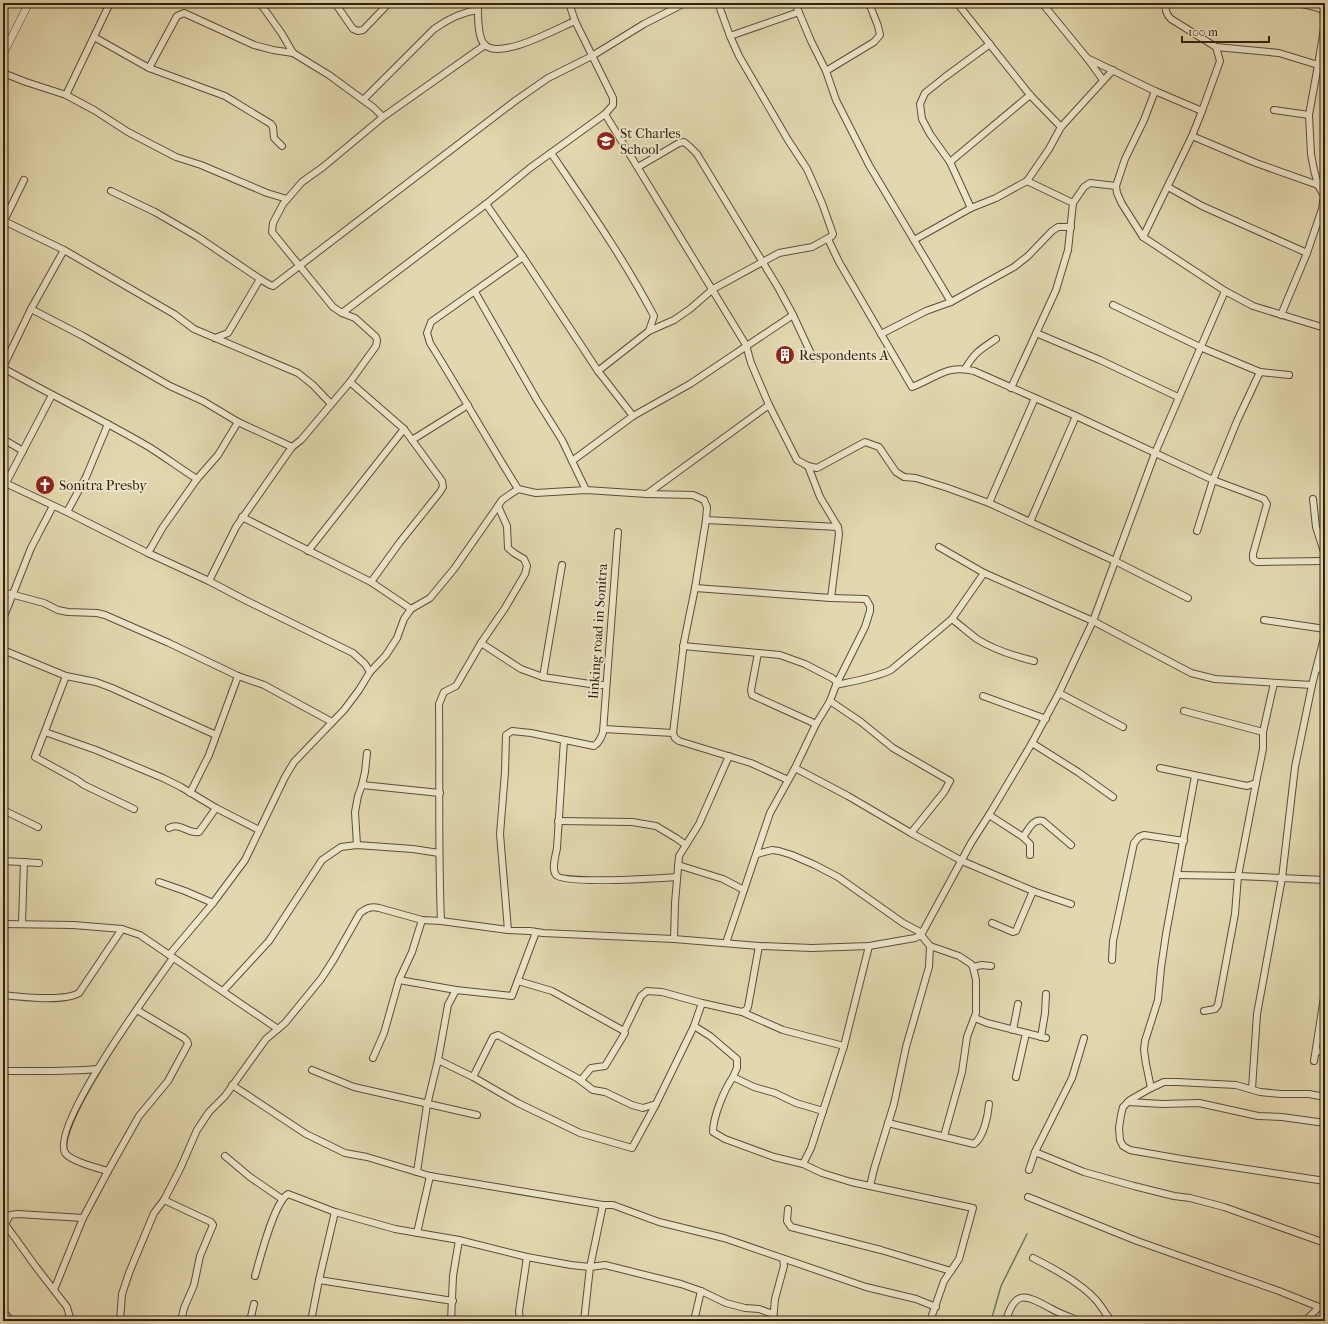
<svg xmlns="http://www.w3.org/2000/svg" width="1328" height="1324" font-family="'IM FELL French Canon',serif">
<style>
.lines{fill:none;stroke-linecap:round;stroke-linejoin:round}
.stream{stroke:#6d7c69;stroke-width:1.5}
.minor-casing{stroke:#5c4e37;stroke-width:8}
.tertiary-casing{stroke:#5c4e37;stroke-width:8}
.minor{stroke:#ece5ca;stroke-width:6}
.tertiary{stroke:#ece5ca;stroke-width:7}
.labels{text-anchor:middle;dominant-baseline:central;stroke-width:4;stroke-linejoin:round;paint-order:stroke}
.poi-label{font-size:14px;fill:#30200f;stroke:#ece5ca;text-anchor:start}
.street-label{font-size:14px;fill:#30200f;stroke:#ece5ca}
</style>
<rect width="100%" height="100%" fill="#e2d7ae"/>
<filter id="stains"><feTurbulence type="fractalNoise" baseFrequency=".005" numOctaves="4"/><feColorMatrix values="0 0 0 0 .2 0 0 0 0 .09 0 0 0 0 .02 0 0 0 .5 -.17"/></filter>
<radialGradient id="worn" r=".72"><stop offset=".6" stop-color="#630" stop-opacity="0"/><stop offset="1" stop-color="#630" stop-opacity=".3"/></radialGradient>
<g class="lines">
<!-- stream -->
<path class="stream" d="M990 1321 993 1314 1001 1286 1027 1234"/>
<defs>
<g id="minor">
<path d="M260 3 282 34 293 53 329 75 374 108 383 117"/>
<path d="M335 3 353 29 358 31 363 30 389 3"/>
<path d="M478 3C478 14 477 38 485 45 501 60 558 28 575 21"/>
<path d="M795 3 811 41 826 71 836 100 869 165 951 302 926 311 881 334"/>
<path d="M957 3 1030 95 1061 127"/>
<path d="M1042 3 1087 58 1103 80"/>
<path d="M1117 3V4"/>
<path d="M1166 3C1165 10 1166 14 1171 19L1216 47 1279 53 1318 65 1309 115 1311 154 1314 170 1318 185 1324 196 1322 209 1307 253 1281 315"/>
<path d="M1298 3 1319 8 1324 12 1325 16"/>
<path d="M730 36 799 12"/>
<path d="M94 37 149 68 225 96 271 124 273 127 274 138 282 146"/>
<path d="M1087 58 1155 91 1202 111"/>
<path d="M1318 65 1325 23"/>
<path d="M149 68 177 16 184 13 254 45 273 50 293 53"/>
<path d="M826 71 874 42 880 35 878 26 869 3"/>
<path d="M3 73 26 82 66 95 94 110 128 132 176 157 201 165 267 193 287 199"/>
<path d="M1155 91 1144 120 1125 159 1116 186 1117 193 1122 204 1143 237 1225 291 1253 306 1325 328"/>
<path d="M66 95 110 3"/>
<path d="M363 100 434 29C448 19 461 12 478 10"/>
<path d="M1274 110 1309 115"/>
<path d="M605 114 746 345 751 363 769 405 797 460 808 466 817 468 865 442 879 447 896 472 904 477 916 478 948 488 989 503 1115 561 1188 598"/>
<path d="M1192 136 1256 163 1318 185"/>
<path d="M551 153C587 206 624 259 654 316L649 331"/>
<path d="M950 162 1030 95"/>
<path d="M638 167 679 143 684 142 689 146 697 154 779 289 793 315 813 358"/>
<path d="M1168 187 1202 206 1307 253"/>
<path d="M111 191 155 212 198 237 260 279 270 285 273 286 515 101 548 78 592 56 644 24 685 3"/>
<path d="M1073 203 1084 187 1090 183 1116 186"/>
<path d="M486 204 523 257 598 371 633 416"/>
<path d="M971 208 950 162 930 134 922 119 920 104 925 93 945 77 990 44"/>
<path d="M4 221 64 250 174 314 194 329 298 373 313 385 331 404"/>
<path d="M3 223 24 180"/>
<path d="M1143 237 1192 136 1202 111 1220 61 1216 47"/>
<path d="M828 239 839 262 912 387C936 378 947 364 974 371L1076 416 1213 480 1237 421 1260 372"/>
<path d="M914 240 971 208 996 198 1027 181 1049 149 1061 127 1113 70"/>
<path d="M475 292 537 400 562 440 586 490"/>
<path d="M951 302 1014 267 1028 256 1052 231 1058 227H1071"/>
<path d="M1113 305 1200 347 1260 372 1289 375"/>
<path d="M31 309 83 336 170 386 203 401 238 422 292 447"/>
<path d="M342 313 486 204 530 168 605 114 613 105V98L575 21 569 3"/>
<path d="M1036 333 1100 360 1178 397"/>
<path d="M215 338 228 333 260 279"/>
<path d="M3 367 31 309 64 250"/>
<path d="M3 368C51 395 101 419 149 447 165 457 181 469 197 479"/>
<path d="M965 369C975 352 981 349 996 339"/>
<path d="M598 371 649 331 674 320 690 309 713 289 779 253 812 247 832 236 833 234 822 203 807 169 788 140 739 56 730 36 718 3"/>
<path d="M350 382 404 429 442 481 443 487 440 492 400 542 371 582"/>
<path d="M1011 388 1056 290 1068 250 1073 203 1027 181"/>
<path d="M3 439 23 451"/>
<path d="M412 440 468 405"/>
<path d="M572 461 633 416 690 384 793 315"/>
<path d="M808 466 820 497 838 527"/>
<path d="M3 482 67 512 148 553 209 581 245 600 353 653 365 664 370 672"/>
<path d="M6 483 52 395"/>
<path d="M518 489C488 441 460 391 430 343L427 333 431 322 523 257"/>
<path d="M647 494 769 405"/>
<path d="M1313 499 1316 527 1325 555"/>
<path d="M989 503 1035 398"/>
<path d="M67 512 86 477 108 424"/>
<path d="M242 517 371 582 411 609"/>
<path d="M1030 522 1076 416"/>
<path d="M1197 531 1213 480 1264 499 1267 504 1253 554V559L1257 562 1325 561"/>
<path d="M939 547 984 573"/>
<path d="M308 551 404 429"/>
<path d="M148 553 163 527 197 479 218 455 238 422"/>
<path d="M209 581 236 527 292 447 301 440 350 382 376 346 377 341 376 337 355 318 342 313 333 307 272 232 273 223 283 204 302 182 323 167 383 117 485 45"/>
<path d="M695 588 831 598 839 534 838 527 706 520"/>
<path d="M3 592 44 603 58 610 68 612 97 613 105 615 169 643 238 676 264 685 332 722"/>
<path d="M3 619 31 548 53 506"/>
<path d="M952 619C961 626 969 633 977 639 994 650 1014 656 1034 661"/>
<path d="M1264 620 1325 629"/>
<path d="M481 643 521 669 543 677 597 685H606"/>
<path d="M683 646 780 655 805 664 832 678 838 683"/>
<path d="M3 650 66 676 96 682 112 688 216 735"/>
<path d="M758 653 751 690 752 695 816 724"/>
<path d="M1316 669 1325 634"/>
<path d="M66 676 35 757 77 780 84 785 134 809"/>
<path d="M543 677 562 565"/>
<path d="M836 685C855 681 874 678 891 670L952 619 984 573 1093 621 1191 673 1215 679 1312 685 1316 669 1325 668"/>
<path d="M1059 693 1123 727"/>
<path d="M983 696 1046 719"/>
<path d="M830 701 861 722 893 748 950 781 944 792 911 833"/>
<path d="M1184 711 1263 732"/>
<path d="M45 732 96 750 163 778 181 787 216 808 259 830"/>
<path d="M603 732 618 532"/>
<path d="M564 740 557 848C556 855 551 868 556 875 562 885 661 878 677 877"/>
<path d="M1032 743 1078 772 1113 797"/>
<path d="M795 768 848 796 911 833 962 861 1033 891 1071 904"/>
<path d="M1160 768 1247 786 1256 783 1263 749V732L1274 683"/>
<path d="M362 785 440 793"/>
<path d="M190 793 209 755 238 676"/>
<path d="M3 810 38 827"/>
<path d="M989 815 1023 837 1030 844V855"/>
<path d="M558 821 632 822 656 826 676 838 686 845"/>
<path d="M169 828C180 822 188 834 199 832L216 808"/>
<path d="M1023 837C1029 829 1033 818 1043 821L1071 845"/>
<path d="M357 845 355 812 358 796 362 785 365 772 367 753"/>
<path d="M757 854 772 850 779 851 792 855 815 865 838 877 903 923 922 933"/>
<path d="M3 861 39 863"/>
<path d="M678 865 723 879 744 890"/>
<path d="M1177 875 1238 876 1325 880"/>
<path d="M159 882 185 891 213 903"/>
<path d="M441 921C438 849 440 777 439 704L444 692 456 686 481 643 505 608 525 574 527 566 524 559 514 553 508 548 507 526 498 506 502 500 518 489 536 493 586 490 647 494 693 495 704 500 707 507 706 520 695 588 684 642 673 733 675 738 679 741 751 763 788 780"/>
<path d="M22 923 24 862"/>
<path d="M992 923 1013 932 1016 931 1033 891"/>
<path d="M3 924 73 925 122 929 140 935 278 1029"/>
<path d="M508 930 500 834 505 772 506 735 512 731 531 733 594 746C600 742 602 736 604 729L673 733"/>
<path d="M674 939 675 903 679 856 699 824 729 756"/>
<path d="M726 943 770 813 795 768 816 724 830 701 836 685 865 627 870 611V606L866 599 831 598"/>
<path d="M869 946 844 1046 811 1148 803 1164 822 1173 851 1182 973 1208 959 1259 944 1281 930 1321"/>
<path d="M930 946 959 956 971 964 973 967 976 980V1013L967 1037 962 1072 944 1136"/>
<path d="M169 955 213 903 245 860 285 777 294 762 344 710 359 690 370 672 386 655 397 638 404 619 411 609 430 598 454 569 498 506"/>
<path d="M1112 960 1113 941 1134 843 1139 837 1144 835 1184 841"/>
<path d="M973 967 982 965 991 966"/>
<path d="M399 980 456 990 512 996 536 932"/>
<path d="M518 981 552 991 624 1031 625 1033 605 1066 591 1068 581 1080"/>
<path d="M223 991 269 941 322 860 341 847 357 845 413 849 439 853"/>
<path d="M3 995C21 997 64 1002 79 993L122 929"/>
<path d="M1204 1011 1215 1009 1218 1005 1235 914 1238 876 1256 783"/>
<path d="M742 1012 783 1030 844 1046"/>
<path d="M975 1018 987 1023 1046 1038"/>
<path d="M694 1026 710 1036 737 1059V1068L733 1077 754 1087 775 1093 796 1103 823 1111"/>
<path d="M1013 1030 1018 1004"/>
<path d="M624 1031 641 996 647 991 662 992 702 1003 742 1012 746 1010 748 1007 759 946"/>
<path d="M1041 1037 1045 1013 1046 994"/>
<path d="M1316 1051 1325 1052"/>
<path d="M373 1058 384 1033 399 980 412 952 422 920"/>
<path d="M438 1060 473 1077 518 1103 580 1133 632 1148 656 1104 694 1026 702 1003"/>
<path d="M1314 1061 1325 991"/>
<path d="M312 1070 354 1087 477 1115"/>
<path d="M3 1071C34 1071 66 1072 97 1069"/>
<path d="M473 1077 493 1037 498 1035 577 1078 593 1090 605 1092 632 1105 643 1108 656 1104"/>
<path d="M733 1077C724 1090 713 1117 713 1132L725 1139 774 1157 803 1164"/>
<path d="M1016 1077 1026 1033"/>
<path d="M232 1085 306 1134 345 1153 367 1157 430 1176 603 1205H613L659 1222 724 1238 866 1287 916 1299 936 1307"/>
<path d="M1151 1088 1146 1064 1144 1050 1145 1041 1158 1000 1161 968 1166 934 1195 776"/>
<path d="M1252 1089 1257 1014 1282 878 1295 767 1312 685"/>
<path d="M1325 1097 1309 1094H1281L1260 1092 1236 1085 1177 1082H1164L1151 1088 1130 1100 1123 1107 1121 1115 1119 1128 1120 1140 1123 1146 1130 1150 1181 1159 1325 1181"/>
<path d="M1128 1102 1162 1104 1199 1103 1258 1116 1282 1117 1325 1123"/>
<path d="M3 1116 4 1128 3 1130"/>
<path d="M888 1123 974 1144C984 1137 988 1115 989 1104"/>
<path d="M1035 1152 1084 1172 1134 1186 1174 1196 1190 1198 1224 1207 1325 1243"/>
<path d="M225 1156 250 1177 282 1199"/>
<path d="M1029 1170 1035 1152 1072 1078 1084 1038"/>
<path d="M108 1171C97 1168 73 1162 66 1154 46 1131 156 982 173 958"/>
<path d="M417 1172 427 1105 438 1060 448 1005 456 990"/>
<path d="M870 1186 874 1169 894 1104 906 1047 929 967 930 946 921 935"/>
<path d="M1028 1197 1137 1241 1279 1291 1319 1307"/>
<path d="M164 1200 211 1222 213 1225 200 1256 194 1285 184 1308 181 1321"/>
<path d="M788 1209 787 1221 791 1227 881 1250 951 1271"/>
<path d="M417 1233 430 1176"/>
<path d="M1033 1258C1053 1268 1082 1284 1096 1300 1102 1307 1106 1314 1111 1321"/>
<path d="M255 1276C260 1259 274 1202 288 1194L335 1212 395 1229 459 1240 527 1257 571 1265 590 1267 605 1265 681 1284 701 1291 726 1303 745 1308 759 1309 773 1314"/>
<path d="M319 1280 453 1301"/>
<path d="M54 1290 83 1218 108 1171 139 1116 168 1081 188 1044 187 1041 184 1038 137 1010"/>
<path d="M3 1311 11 1321"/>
<path d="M71 1321 67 1307 36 1267 5 1224 10 1215 18 1214 83 1218"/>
<path d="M120 1321 122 1294 129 1273 154 1213 164 1200 180 1169 197 1130 209 1112 225 1096 266 1039 285 1023 321 979 334 959 360 913C367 908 371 906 379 908L422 920 441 921 508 930 530 931 543 933 674 939 759 946 812 948 869 946 915 938 921 935 971 843 989 815 1032 743 1059 693 1093 621 1155 453 1225 291"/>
<path d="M250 1321 254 1304"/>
<path d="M311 1321 319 1280 335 1212"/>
<path d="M451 1321 453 1276 459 1240"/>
<path d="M520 1321 519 1311 527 1257"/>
<path d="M584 1321 590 1267 603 1205"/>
<path d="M694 1321 701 1291"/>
<path d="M773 1321 775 1299 784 1266 783 1259"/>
<path d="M1006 1321C1015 1288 1027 1296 1050 1308 1060 1314 1070 1317 1080 1321"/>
<path d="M1305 1321 1319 1307H1325"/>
</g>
<path id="tertiary" d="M3 54 29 3"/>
</defs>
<!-- minor casing -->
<use href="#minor" class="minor-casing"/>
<!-- tertiary casing -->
<use href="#tertiary" class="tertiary-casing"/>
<!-- minor -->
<use href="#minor" class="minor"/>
<!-- tertiary -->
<use href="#tertiary" class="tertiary"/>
</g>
<!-- icons -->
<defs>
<symbol id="school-disc" viewBox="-11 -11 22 22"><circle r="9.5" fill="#8f2418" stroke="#ece5ca"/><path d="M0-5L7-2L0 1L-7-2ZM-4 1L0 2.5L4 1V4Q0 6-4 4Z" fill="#fff"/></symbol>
<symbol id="building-disc" viewBox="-11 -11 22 22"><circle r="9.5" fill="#8f2418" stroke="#ece5ca"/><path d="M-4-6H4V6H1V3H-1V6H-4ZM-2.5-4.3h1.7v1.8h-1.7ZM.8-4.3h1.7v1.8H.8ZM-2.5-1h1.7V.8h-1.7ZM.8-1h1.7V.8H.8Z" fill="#fff"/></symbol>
<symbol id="church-disc" viewBox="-11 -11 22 22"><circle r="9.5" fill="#8f2418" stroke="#ece5ca"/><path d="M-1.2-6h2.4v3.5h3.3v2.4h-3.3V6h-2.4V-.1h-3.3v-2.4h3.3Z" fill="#fff"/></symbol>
</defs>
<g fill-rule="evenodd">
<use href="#school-disc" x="595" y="130" width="22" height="22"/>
<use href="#building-disc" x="774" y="344" width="22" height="22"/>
<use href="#church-disc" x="34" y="474" width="22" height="22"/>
</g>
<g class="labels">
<!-- poi labels -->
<g class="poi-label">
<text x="620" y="133">St Charles<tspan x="620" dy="16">School</tspan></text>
<text x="799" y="355">Respondents A</text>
<text x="59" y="485">Sonitra Presby</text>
</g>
<!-- street labels -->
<g class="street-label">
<text transform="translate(598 631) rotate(-86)">linking road in Sonitra</text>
</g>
</g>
<!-- margin -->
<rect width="1328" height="1324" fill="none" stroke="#e2d7ae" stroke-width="16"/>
<rect x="4" y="4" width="1320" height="1316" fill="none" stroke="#30200f" stroke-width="2"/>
<rect x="8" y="8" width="1312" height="1308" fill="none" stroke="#30200f"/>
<!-- scale -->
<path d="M1182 36v6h87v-6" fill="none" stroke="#30200f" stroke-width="2"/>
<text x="1188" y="36" font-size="12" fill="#30200f" stroke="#ece5ca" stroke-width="3" paint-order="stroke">100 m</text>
<rect width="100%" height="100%" filter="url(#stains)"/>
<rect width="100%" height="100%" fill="url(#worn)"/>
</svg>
